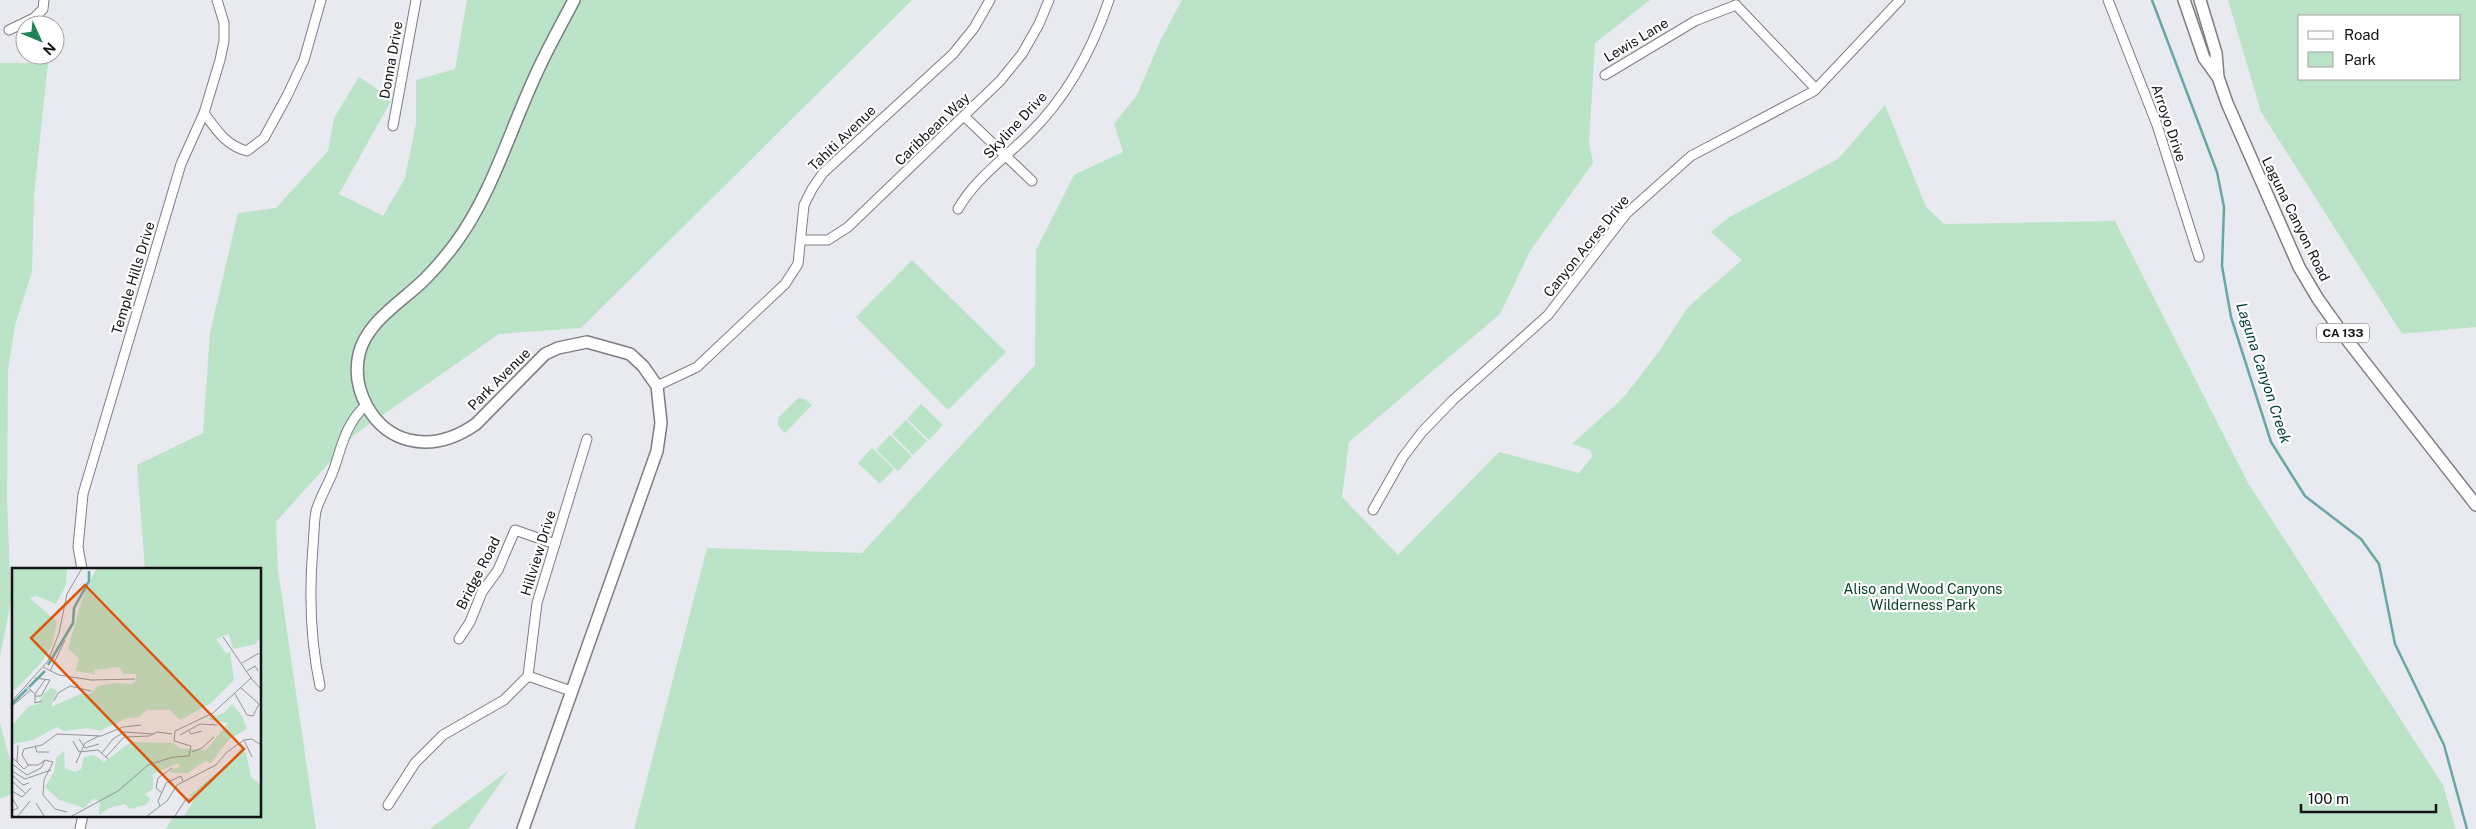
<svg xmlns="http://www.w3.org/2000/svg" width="2476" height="829" font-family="'Public Sans',sans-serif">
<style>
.green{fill:#bae3c8;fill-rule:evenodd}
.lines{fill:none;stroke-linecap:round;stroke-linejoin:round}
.stream{stroke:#6aa6a8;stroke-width:2.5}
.minor-casing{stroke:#7d7e83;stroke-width:11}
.major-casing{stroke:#7d7e83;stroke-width:14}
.minor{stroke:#fff;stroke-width:9}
.major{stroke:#fff;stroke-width:11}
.labels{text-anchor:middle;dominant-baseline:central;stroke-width:4.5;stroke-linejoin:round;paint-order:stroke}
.shield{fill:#fff;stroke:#5a5a5b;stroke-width:1}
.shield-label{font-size:12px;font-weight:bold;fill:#131315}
.street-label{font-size:14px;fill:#131315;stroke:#fff}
.park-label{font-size:14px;fill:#074025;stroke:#fff}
.water-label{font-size:15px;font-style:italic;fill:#003d3e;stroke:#fff}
.inset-river{fill:none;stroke:#6aa6a8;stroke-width:2.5}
.inset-road{fill:none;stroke:#939498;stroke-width:1}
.view{fill:#dd560c;fill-opacity:0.15;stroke:#dd560c;stroke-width:2.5}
.inset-edge{fill:none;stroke:#131315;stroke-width:2.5}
</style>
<rect width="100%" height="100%" fill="#e9eaef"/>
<!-- green -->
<g class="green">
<path d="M467 0H912L581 328 499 334 354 435 276 522 278 570 316 829H166L174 815H260V569H145L137 465 203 433 210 333 238 213 276 208 328 151 334 118 359 77 392 99 339 194 383 216 405 178 416 124V80L455 69Z"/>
<path d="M1182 0H1650L1595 43 1589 142 1593 163 1530 251 1500 314 1349 442 1342 497 1398 555 1499 452 1579 473 1592 457 1591 450 1572 444 1624 397 1660 350 1688 307 1742 260 1711 232 1728 218 1838 159 1885 105 1926 207 1944 224 2115 221 2248 483 2443 785 2456 829H634L707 548 862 553 1035 365 1036 250 1074 175 1123 152 1114 124 1137 95 1161 39Z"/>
<path d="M2228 0H2476V327L2402 334 2261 112ZM2300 16H2460V79H2300Z"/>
<path d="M0 63H48L34 195 32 272 15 325 8 371 7 501 11 601 0 657Z"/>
<path d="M912 260 1006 352 948 410 856 317Z"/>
<path d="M798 398 805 399 812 405 785 433 778 426V418Z"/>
<path d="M921 404 943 425 929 440 907 419Z"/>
<path d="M906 420 927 441 913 455 892 434Z"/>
<path d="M890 435 912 456 898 471 876 450Z"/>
<path d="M872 448 894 469 880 484 858 463Z"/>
<path d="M0 723 14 775V793L0 799Z"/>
<path d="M509 770 468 829H430Z"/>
</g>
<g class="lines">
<!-- stream -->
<path class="stream" d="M2152 0 2217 172 2224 207 2222 266 2231 317 2271 442 2305 496 2361 539 2379 564 2395 644 2444 745 2467 829"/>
<defs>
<g id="minor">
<path d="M2108 0 2157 125 2199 257"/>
<path d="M1736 5 1816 89"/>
<path d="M9 30 34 18 43 9 44 0"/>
<path d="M1605 75 1695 21 1736 5"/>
<path d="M204 113C217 131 226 145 247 151L264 138 287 96 304 60 321 0"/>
<path d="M965 117 1032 181"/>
<path d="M393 126 416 0"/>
<path d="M958 209C974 180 1005 158 1029 134 1067 97 1092 50 1109 0"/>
<path d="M802 240H828L848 227 1000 81 1022 54 1039 24 1049 0"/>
<path d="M657 386 697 367 785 284 798 264 804 205 812 189 823 173 953 54 974 28 990 0"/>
<path d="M1373 510 1403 457 1422 432 1453 400 1548 315 1626 214 1691 156 1814 91 1900 0"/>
<path d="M82 569 78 547 83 494 181 164 204 113 220 60 224 41V23L217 0"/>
<path d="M459 639 470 622 482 592 498 570 515 530 555 544"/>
<path d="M528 676 571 691"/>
<path d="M320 686C310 639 309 593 313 546 314 535 314 522 316 511 320 497 329 483 334 469 342 445 346 424 365 406"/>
<path d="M388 805 415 763 443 735 504 700 528 676 537 603 587 439"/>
<path d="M80 829 83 815"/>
</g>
<g id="major">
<path d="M2184 0 2204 58 2217 76"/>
<path d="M2200 0 2216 53 2218 77 2227 103 2299 267 2318 299 2348 341 2476 505"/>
<path d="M523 829 657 451 661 423 657 386 643 366 630 354 587 342 558 348 545 354 476 424C456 438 434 446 409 440 373 431 351 390 359 354 367 321 403 301 425 279 436 268 446 256 455 244 491 195 508 136 533 81 545 53 560 27 574 0"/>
</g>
</defs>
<!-- minor casing -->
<use href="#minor" class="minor-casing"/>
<!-- major casing -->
<use href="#major" class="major-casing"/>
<!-- minor -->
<use href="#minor" class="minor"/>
<!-- major -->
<use href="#major" class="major"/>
</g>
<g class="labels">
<!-- shield labels -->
<rect class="shield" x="2317" y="323.5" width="52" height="19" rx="4"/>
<g class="shield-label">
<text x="2343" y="333">CA 133</text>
</g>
<!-- street labels -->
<g class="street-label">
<text transform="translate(1636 40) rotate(-31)">Lewis Lane</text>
<text transform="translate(391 60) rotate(-80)">Donna Drive</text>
<text transform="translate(2169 123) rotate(71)">Arroyo Drive</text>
<text transform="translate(1015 125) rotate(-47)">Skyline Drive</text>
<text transform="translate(932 129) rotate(-44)">Caribbean Way</text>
<text transform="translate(842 138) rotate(-44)">Tahiti Avenue</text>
<text transform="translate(2296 219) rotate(64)">Laguna Canyon Road</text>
<text transform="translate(1586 246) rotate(-51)">Canyon Acres Drive</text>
<text transform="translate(133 278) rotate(-73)">Temple Hills Drive</text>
<text transform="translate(499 379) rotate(-45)">Park Avenue</text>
<text transform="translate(538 553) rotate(-73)">Hillview Drive</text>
<text transform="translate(478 573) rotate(-63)">Bridge Road</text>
</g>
<!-- park labels -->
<g class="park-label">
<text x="1923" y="589">Aliso and Wood Canyons<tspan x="1923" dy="16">Wilderness Park</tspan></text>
</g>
<!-- water labels -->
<g class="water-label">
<text transform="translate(2264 373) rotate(72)">Laguna Canyon Creek</text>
</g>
</g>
<!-- overview -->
<g transform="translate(12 568)">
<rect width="249" height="249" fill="#e9eaef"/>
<path d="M0 0H55L54 17 44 36 25 28 18 30 45 54 40 77 29 95 3 122 0 121ZM85 0H249V76L246 71 244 76 221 81 217 66 204 71 214 85 218 84 222 112 199 135 168 152 158 142H135L127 149 115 150 88 163 76 160 52 163 45 159 21 172 0 176V157L17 138 27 136 31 126 39 120 45 122 39 139 71 125 78 126 86 118 102 115 120 116 124 113V106H111L107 99 83 102V106L63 103 67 91 56 80 73 22ZM220 136 230 148 235 161 217 171 199 195 193 193 176 205H159L158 202 168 199 166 195 141 206V221L133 226 139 231 133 237 118 241 113 236 97 240 87 247 88 233 81 231 72 240 47 232 33 219 42 204 44 190 52 183 53 200 63 204 69 201 72 189 82 187 92 194 119 174 161 175 167 180 194 182 216 155 195 151 212 145ZM228 182 234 185 239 209 249 217V248H172L182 232 178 227 223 190Z" fill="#bae3c8"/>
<path class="inset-river" d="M36 97 61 55 62 40 77 13V3M17 119 33 103M0 136 15 121"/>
<path class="inset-road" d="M211 69 239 110M230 95 247 85M31 99 47 107 79 112 123 111M38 103 53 72M235 103 243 98 246 103M14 118 23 126V135L30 133M23 126 33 112M223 126 235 147 241 148 247 136 229 120M23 128H29L38 112 23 110M0 133 36 93 47 65 55 26 70 0M42 133 46 125 58 118 79 123M0 138 19 122M177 163 179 166 190 163M168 167 188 156 205 157M67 171 73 180 87 176M232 172 240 189M61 173 67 184 86 182 96 191M23 178 25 184H37M180 184 190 180 202 169M90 185 101 171 112 164 141 166M0 189 12 201 17 197M94 189 112 169 137 168 145 164 160 166M5 194 6 177M64 195 73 175 87 168M0 196 15 207 29 200 33 192M0 203 13 211 39 202M0 207 11 217 17 215M0 213 14 226M0 223 10 229 19 220M150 225 144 220 146 210 160 200M0 230 6 240 0 243M24 235 32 248M148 238 146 233 154 215 169 208 171 213M55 244 43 241 31 227 32 212 41 194 33 192 26 197H16L10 187 12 181 30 177 45 166 89 168 111 159 129 157M6 248 18 233M60 248 106 223 136 197 161 189 177 188 179 178 162 173 163 163 201 145 239 110 249 121M135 248 155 233 165 217 204 197 215 184 232 172 240 171 249 177M163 248 174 231H178"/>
<path class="view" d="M73 17 232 181 177 234 19 70Z"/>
<rect width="249" height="249" class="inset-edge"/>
</g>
<!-- legend -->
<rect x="2298" y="15" width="162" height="65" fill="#ffffff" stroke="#a1a1a1"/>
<rect x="2308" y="31" width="25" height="8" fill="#ffffff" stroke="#a1a1a1"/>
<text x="2344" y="40" font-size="15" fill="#131315">Road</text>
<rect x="2308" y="52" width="25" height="15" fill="#bae3c8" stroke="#a1a1a1"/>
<text x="2344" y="65" font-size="15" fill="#131315">Park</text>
<!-- north arrow -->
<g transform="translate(40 40) rotate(134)"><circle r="24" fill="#ffffff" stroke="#a1a1a1"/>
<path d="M0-4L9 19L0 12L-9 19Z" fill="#218158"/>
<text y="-8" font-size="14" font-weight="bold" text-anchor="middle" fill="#131315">N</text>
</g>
<!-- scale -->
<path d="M2301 804v8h135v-8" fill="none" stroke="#131315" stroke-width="2.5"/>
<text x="2308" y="804" font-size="15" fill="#131315" stroke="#ffffff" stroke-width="4" paint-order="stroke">100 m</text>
</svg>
